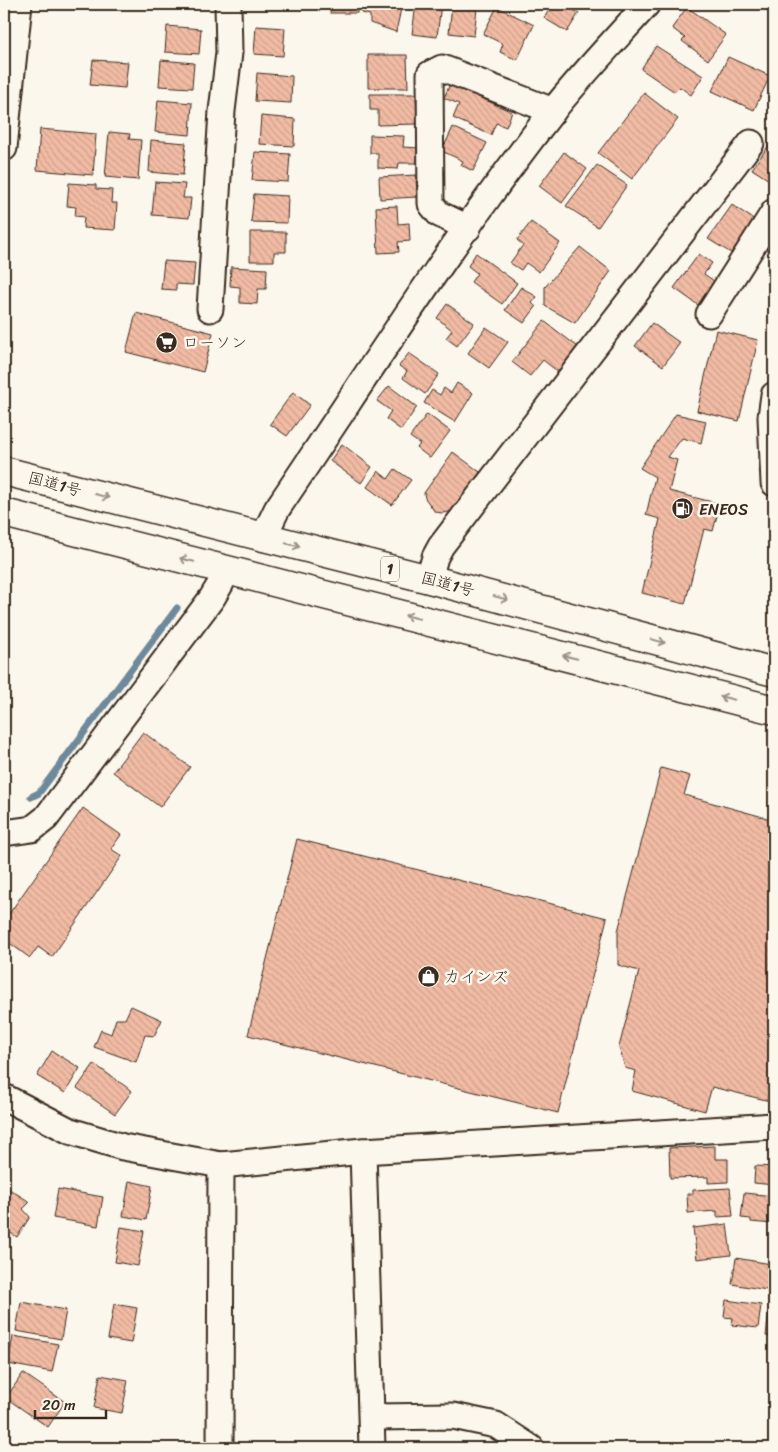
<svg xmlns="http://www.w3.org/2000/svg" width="778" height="1452" font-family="Sriracha,'Klee One',sans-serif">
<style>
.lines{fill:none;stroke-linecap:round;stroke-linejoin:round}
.stream{stroke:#6d899b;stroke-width:7}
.building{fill:url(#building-back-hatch);stroke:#3b2a1e}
.minor-casing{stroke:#3b2a1e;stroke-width:29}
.highway-casing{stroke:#3b2a1e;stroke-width:31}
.minor{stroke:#fbf7ec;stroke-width:25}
.highway{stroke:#fbf7ec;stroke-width:28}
.oneway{stroke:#9b9085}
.labels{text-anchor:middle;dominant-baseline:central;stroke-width:5;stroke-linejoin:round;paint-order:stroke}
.shield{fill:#fbf7ec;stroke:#75685c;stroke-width:1}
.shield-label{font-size:15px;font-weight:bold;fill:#3b2a1e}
.poi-label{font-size:16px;fill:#3b2a1e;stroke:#fbf7ec;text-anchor:start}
.street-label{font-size:16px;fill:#3b2a1e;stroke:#fbf7ec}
</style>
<defs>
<pattern id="building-back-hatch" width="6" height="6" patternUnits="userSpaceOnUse" patternTransform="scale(1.25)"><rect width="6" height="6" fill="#f1bba4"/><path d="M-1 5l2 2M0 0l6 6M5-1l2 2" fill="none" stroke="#d0a18d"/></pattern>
</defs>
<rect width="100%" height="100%" fill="#fbf7ec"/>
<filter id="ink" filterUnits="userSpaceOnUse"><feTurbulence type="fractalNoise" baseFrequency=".02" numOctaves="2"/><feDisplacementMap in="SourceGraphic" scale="10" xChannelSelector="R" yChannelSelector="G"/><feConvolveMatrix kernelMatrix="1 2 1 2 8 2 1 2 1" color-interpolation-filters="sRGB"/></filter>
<g filter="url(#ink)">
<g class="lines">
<!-- stream -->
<path class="stream" d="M31 797 39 793 177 608"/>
</g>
<!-- building -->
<g class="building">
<path d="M183 4H216V5L183 9Z"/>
<rect x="330" y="4" width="27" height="9"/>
<path d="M363 4H402L396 32 370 23V15L362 13Z"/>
<path d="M416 4H441L437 37 412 34Z"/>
<path d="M553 4H564L579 13 567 32 544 18Z"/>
<path d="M452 5 477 8 474 36 449 33Z"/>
<path d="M497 7 534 25 517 60 500 52 503 44 483 34Z"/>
<path d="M687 7 726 35 708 60 682 41 685 38 672 28Z"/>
<path d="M167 26 201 29 199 54 165 52Z"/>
<path d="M256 26 285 28 283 56 254 54Z"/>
<path d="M656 46 703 76 691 95 680 87 675 92 641 69Z"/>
<path d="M368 55H407L408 88H368Z"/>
<path d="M728 57 770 76 754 110 712 91Z"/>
<path d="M93 60 128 62 125 88 90 85Z"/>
<path d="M161 60 194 63 192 88 159 86Z"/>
<path d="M257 73 292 76 291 103 255 101Z"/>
<path d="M450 84 512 112 506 127 496 123 491 135 453 118 459 104 444 98Z"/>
<path d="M644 93 678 119 632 179 598 153Z"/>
<path d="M370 94H416L417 124 378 125V110H370Z"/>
<path d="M158 100 192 103 190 135 155 132Z"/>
<path d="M261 116 295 119 294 146 259 144Z"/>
<path d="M453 127 487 143 473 171 461 165 463 161 442 151Z"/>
<path d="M40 129 96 134 93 175 37 170Z"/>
<path d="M109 132 130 134 129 139 141 140 138 180 105 177Z"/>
<path d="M370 135 404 136 403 147 420 148 419 163H399L398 169 378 168V153H370Z"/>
<path d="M774 138V183L752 169Z"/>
<path d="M151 140 186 143 183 175 149 172Z"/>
<path d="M255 152 290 154 288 182 252 180Z"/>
<path d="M564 152 587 169 562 203 539 186Z"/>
<path d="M597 165 627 185 598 227 566 206Z"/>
<path d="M416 175 417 197 380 199 379 177Z"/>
<path d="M155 182 185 184 183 198H191L189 218 152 215Z"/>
<path d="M69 183 96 185V189L112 190 111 203H117L115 230 83 228 84 217 75 216 76 207 67 206Z"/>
<path d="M254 194 288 196 287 223 251 222Z"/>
<path d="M732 205 755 220 731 253 708 239Z"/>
<path d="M397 206 398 224 409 223 410 241 398 242 399 252 378 253 376 207Z"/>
<path d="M531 222 560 243 539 272 526 263 521 270 510 263 523 245 517 240Z"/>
<path d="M250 232H286V252H274V261H250Z"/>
<path d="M580 247 611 271 575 323 545 306V287Z"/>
<path d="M476 253 517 283 502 304 471 282 477 273 468 266Z"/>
<path d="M699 254 712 263 704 274 714 281 698 305 674 288Z"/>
<path d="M164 261 195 263 193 285 176 284V290L161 289Z"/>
<path d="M231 267 267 269 266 289H258L257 304 240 303V287L230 286Z"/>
<path d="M521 287 537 297 532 303 536 307 524 323 505 310Z"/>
<path d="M447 304 474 323 457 346 446 338 452 330 437 318Z"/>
<path d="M136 313 213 333 203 372 126 352Z"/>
<path d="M544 321 582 350 562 375 543 360 530 376 512 362Z"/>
<path d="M652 323 680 343 663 366 635 346Z"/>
<path d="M486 327 508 342 489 368 468 353Z"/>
<path d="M716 330 758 340 739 421 697 411Z"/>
<path d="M409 353 439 374 425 394 403 378 407 371 399 366Z"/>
<path d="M457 383 473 393 455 422 424 403 432 390 440 395 444 388 451 393Z"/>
<path d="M389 386 417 407 401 430 386 419 391 411 377 401Z"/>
<path d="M293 392 310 405 287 436 270 424Z"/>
<path d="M427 414 450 431 430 458 417 448 420 444 410 437Z"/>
<path d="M676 414 706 421 701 443 682 438 668 457 677 460 669 491 720 504 713 531 704 529 685 604 642 593 660 519 646 515 655 477 640 468Z"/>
<path d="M342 444 372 467 361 483 330 461Z"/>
<path d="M453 452 480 472 455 511 442 513 435 512 425 498 424 493Z"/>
<path d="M395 469 411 480 392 505 367 487 378 471 388 479Z"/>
<path d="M143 732 190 767 160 807 113 772Z"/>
<path d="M661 768 690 776 684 795 774 820V1102L712 1087 705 1111 632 1091 636 1071 625 1068 619 1047 639 971 618 965V931Z"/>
<path d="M83 808 121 835 111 849 122 856 52 957 38 947 30 958 4 939V921Z"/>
<path d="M297 839 607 918 558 1113 248 1035Z"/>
<path d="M131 1006 162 1020 154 1036 145 1035 136 1062 94 1047 101 1030 111 1034 116 1019H125Z"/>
<path d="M52 1051 80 1068 65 1093 37 1076Z"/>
<path d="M94 1064 132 1091 115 1114 77 1088Z"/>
<path d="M715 1146V1159H728V1182L708 1183V1177L670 1178 669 1148Z"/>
<path d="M755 1166 774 1167V1185L754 1183Z"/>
<path d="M129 1181 152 1186 146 1220 123 1216Z"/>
<path d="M4 1186 30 1202 23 1209 30 1217 17 1237 4 1229Z"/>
<path d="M730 1188 733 1216 717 1217V1211L688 1213 687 1194H693V1190Z"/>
<path d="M58 1189 103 1197 98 1226 53 1218Z"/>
<path d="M744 1193 774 1196 773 1224 751 1222V1219L741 1218Z"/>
<path d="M727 1224 731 1255 697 1259 693 1228Z"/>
<path d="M121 1227 144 1231 138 1266 115 1262Z"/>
<path d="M736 1258 771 1264 767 1290 732 1284Z"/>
<path d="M726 1300 761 1305 758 1328 732 1325 733 1318 724 1317Z"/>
<path d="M21 1302 66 1310 61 1339 16 1331Z"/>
<path d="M770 1303 774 1304V1337L766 1336Z"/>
<path d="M114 1304 137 1308 131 1343 108 1339Z"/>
<path d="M13 1336 58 1344 52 1372 8 1364Z"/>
<path d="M23 1373 65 1402 48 1427 6 1398Z"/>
<path d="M100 1375 128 1380 122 1413 94 1408Z"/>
</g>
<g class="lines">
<defs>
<g id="minor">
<path d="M4 148 19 4"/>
<path d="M468 228 439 214 431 204 430 74 442 68 553 111"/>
<path d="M210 309 222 111 229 53 228 4"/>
<path d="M709 314 774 212"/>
<path d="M774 395 771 417 774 483"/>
<path d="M263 538 277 509C367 376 453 239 552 112 582 74 615 40 647 4"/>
<path d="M429 579 435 557 441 546 751 143"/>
<path d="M4 833 32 829 46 818 212 598 221 583 224 570"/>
<path d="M4 1097 70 1131 123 1147 221 1165 363 1151 774 1126"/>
<path d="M363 1151 372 1448"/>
<path d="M373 1417 453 1416 496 1425 531 1448"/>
<path d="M220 1448 221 1165"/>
</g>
<g id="highway">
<path d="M4 471 429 579 774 672"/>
<path d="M4 513 774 710"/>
</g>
</defs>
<!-- minor casing -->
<use href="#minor" class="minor-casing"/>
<!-- highway casing -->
<use href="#highway" class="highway-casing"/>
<!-- minor -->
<use href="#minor" class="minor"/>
<!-- highway -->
<use href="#highway" class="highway"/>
</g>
<!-- one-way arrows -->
<defs><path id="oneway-shaft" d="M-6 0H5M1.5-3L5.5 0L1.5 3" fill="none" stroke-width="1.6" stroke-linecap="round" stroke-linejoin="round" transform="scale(1.25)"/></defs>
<g class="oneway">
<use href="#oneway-shaft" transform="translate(102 496) rotate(15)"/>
<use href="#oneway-shaft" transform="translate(293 545) rotate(14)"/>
<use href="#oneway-shaft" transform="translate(187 560) rotate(-166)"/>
<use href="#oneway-shaft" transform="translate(501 598) rotate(15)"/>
<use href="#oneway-shaft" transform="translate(412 617) rotate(-166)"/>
<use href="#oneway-shaft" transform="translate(658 641) rotate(15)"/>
<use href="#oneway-shaft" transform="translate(570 657) rotate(-166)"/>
<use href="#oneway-shaft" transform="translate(727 698) rotate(-166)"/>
</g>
</g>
<!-- icons -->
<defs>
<symbol id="supermarket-disc" viewBox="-11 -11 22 22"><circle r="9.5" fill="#3b2a1e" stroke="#fbf7ec"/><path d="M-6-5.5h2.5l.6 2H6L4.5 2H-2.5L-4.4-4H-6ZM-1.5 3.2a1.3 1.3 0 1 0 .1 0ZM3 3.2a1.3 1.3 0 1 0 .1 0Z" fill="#fff"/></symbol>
<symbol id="fuel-disc" viewBox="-11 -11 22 22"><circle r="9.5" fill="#3b2a1e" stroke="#fbf7ec"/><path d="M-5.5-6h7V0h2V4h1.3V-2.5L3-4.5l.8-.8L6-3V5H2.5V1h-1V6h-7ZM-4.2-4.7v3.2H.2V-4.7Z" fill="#fff"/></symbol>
<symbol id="shop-disc" viewBox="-11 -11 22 22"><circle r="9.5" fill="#3b2a1e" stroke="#fbf7ec"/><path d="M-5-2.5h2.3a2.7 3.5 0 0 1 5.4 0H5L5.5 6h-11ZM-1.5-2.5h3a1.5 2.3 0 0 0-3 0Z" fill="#fff"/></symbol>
</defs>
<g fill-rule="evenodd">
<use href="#supermarket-disc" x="154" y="330" width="25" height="25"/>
<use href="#fuel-disc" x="670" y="496" width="25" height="25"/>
<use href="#shop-disc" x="416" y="964" width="25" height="25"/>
</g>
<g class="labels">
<!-- shield labels -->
<rect class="shield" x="381" y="556.5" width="18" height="25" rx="4"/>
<g class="shield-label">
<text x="390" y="569">1</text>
</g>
<!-- poi labels -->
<g class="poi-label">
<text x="183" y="342">ローソン</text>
<text x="699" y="509">ENEOS</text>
<text x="444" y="976">カインズ</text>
</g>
<!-- street labels -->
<g class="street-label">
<text transform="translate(55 484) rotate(15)">国道1号</text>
<text transform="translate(448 584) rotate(15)">国道1号</text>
</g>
</g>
<!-- margin -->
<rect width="778" height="1452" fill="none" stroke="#fbf7ec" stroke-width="20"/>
<rect x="10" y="10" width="758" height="1432" fill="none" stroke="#3b2a1e" stroke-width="2" filter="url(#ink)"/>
<!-- scale -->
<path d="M35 1410v8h71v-8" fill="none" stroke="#3b2a1e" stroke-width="2.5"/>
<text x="42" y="1410" font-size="15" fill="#3b2a1e" stroke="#fbf7ec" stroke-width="4" paint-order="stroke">20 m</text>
</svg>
